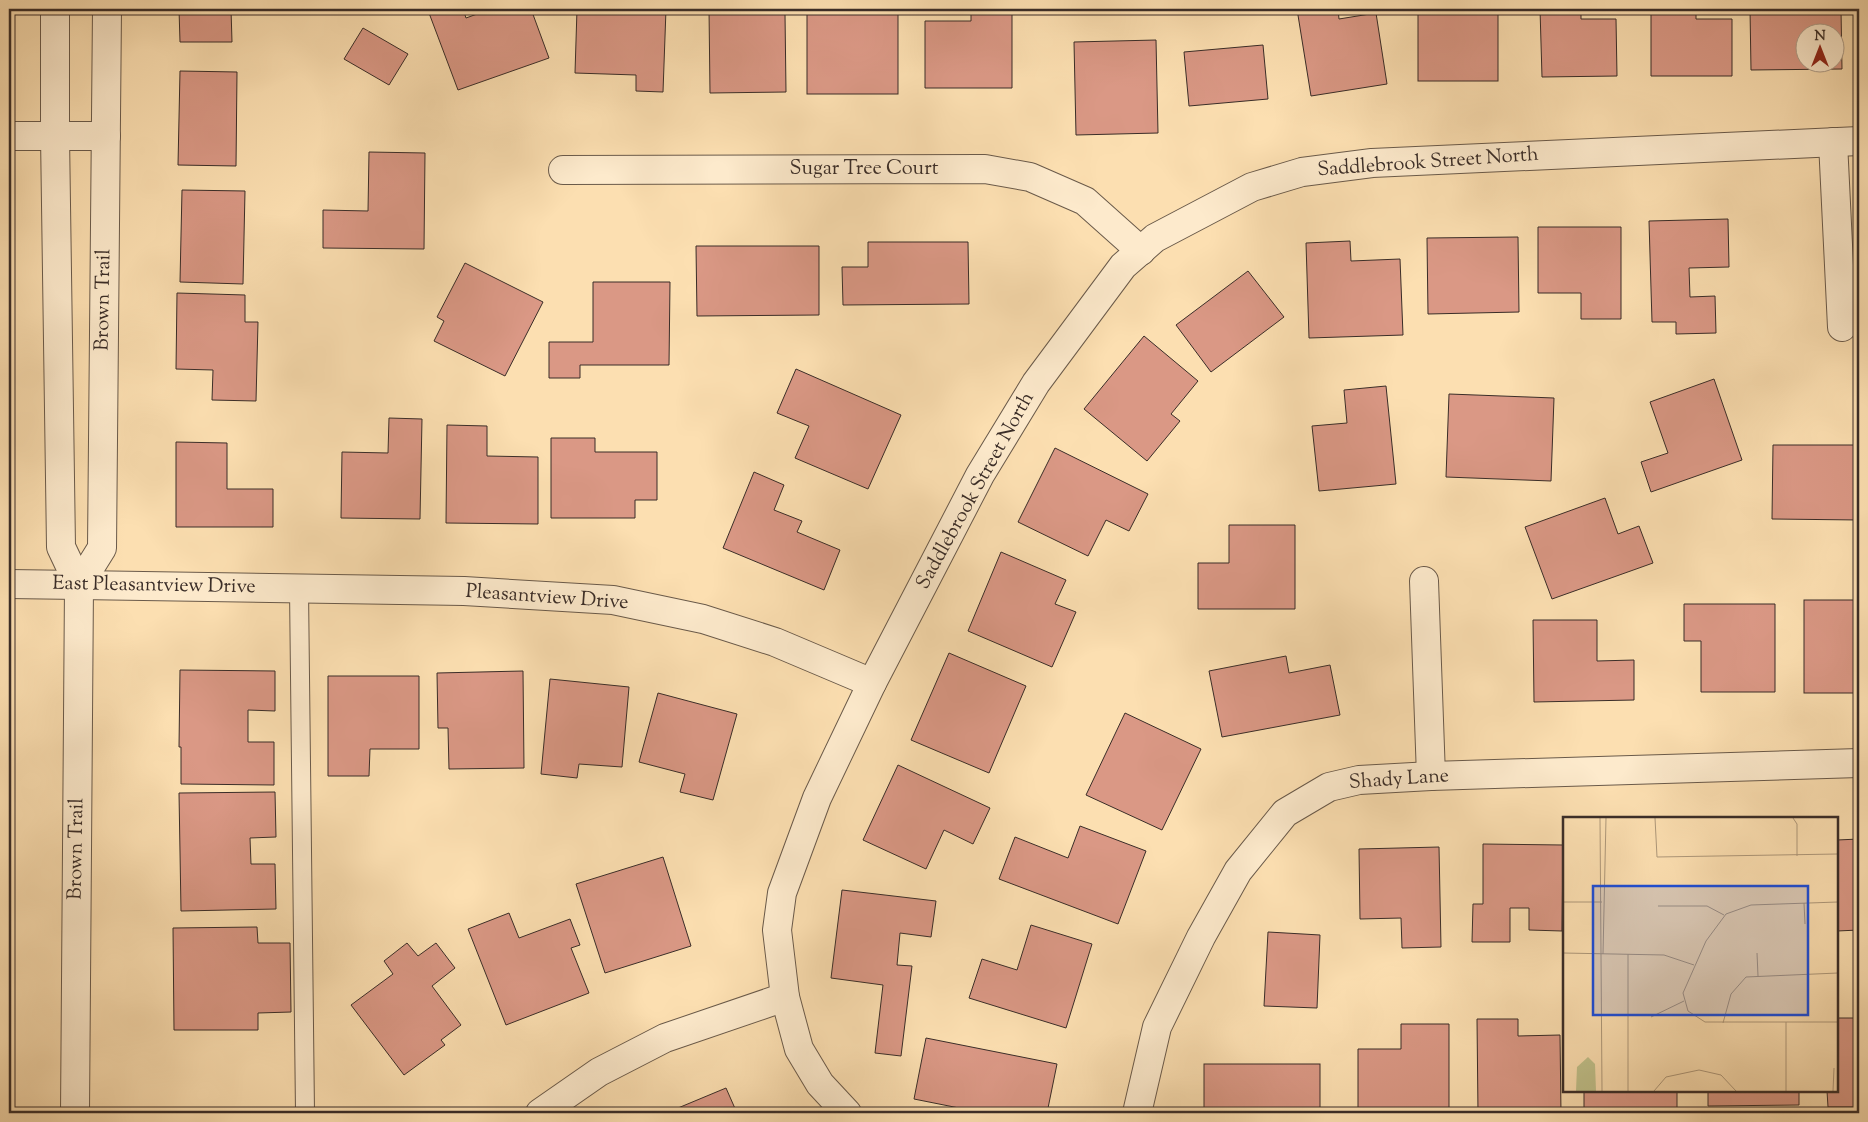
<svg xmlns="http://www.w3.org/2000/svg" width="1868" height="1122" font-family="'Sorts Mill Goudy',serif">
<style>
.building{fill:#da9885;stroke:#3a2d28;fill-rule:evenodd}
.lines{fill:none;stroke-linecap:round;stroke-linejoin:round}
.service-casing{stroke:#6a5a4a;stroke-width:20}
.minor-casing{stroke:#6a5a4a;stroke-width:30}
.tertiary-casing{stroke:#6a5a4a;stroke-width:30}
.service{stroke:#fdeacc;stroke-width:18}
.minor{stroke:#fdeacc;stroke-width:28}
.tertiary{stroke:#fdeacc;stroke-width:28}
.labels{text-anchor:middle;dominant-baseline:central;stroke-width:4;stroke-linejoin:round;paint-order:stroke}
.street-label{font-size:20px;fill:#3a2d28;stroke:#fdeacc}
.inset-road{fill:none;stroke:#ae987a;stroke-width:1}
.view{fill:#1d4ed8;fill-opacity:0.15;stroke:#1d4ed8;stroke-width:2.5}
.inset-edge{fill:none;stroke:#3a2d28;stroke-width:2.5}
</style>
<rect width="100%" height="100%" fill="#fcdfb1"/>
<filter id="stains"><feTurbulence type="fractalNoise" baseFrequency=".004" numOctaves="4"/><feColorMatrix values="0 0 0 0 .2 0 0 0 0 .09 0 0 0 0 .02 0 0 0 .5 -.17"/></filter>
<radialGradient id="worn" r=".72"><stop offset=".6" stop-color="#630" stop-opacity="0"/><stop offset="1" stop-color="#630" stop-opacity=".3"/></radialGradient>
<!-- building -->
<g class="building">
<path d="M179 9H231L232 42H180Z"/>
<path d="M441 9H463L466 18 491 9H531L549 58 458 90 429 13Z"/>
<path d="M577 9H666L663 92 636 91V75L575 73Z"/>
<path d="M709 9H749V14H785L786 92 710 93Z"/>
<path d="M971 9H1012V88H925V21H971Z"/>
<path d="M1297 9H1338L1339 19 1376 13 1387 84 1311 96Z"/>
<rect x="1418" y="9" width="80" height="72"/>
<path d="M1540 9H1581V19H1616L1617 76 1542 77Z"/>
<path d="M1651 9H1696V19H1732V76H1651Z"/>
<path d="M1750 9H1841L1842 69 1751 70ZM1806 32H1836V62H1806Z"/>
<rect x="807" y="12" width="91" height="82"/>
<path d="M363 28 408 54 389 85 344 59Z"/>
<path d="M1156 40 1158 133 1076 135 1074 42Z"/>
<path d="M1263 45 1268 99 1189 106 1184 52Z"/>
<path d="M180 71 237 72 236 166 178 165Z"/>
<path d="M369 152 425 153 424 249 323 248V210L368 211Z"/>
<path d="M182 190 245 191 243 284 180 282Z"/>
<path d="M1728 219 1729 267 1689 268 1690 297 1715 296 1716 333 1676 334V322H1652L1649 221Z"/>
<path d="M1538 227H1621V319H1581V293H1538Z"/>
<path d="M1518 237 1519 312 1428 314 1427 238Z"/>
<path d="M1350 241 1351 261 1400 259 1403 335 1309 338 1306 243Z"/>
<path d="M868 242H968L969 304 843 305 842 267H868Z"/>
<path d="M696 246H819V315L697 316Z"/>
<path d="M465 263 543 302 505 376 434 341 444 321 437 317Z"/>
<path d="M1248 271 1284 317 1211 372 1176 325Z"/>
<path d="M593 282H670L669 365H580V378H549V342H593Z"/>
<path d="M177 293 245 295V322H258L256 401 212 400 213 370 176 369Z"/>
<path d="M1144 336 1198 381 1171 414 1180 421 1147 461 1084 409Z"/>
<path d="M796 369 901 415 868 489 795 458 809 426 777 413Z"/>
<path d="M1714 379 1742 460 1651 492 1641 462 1668 453 1650 402Z"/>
<path d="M1386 386 1396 484 1319 491 1312 426 1347 423 1344 390Z"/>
<path d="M1449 394 1554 398 1551 481 1446 477Z"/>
<path d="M389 418 422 419 420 519 341 518 342 452 388 453Z"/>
<path d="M447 425 487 426V456L538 457V524L446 523Z"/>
<path d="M551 438H595V452H657V500H635V518H551Z"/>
<path d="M176 442 227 443V489H273V527H176Z"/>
<path d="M1773 445H1859V520L1772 519Z"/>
<path d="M1055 448 1148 494 1129 531 1106 520 1088 556 1018 522Z"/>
<path d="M754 472 784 485 774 510 802 521 797 532 840 550 824 590 723 548Z"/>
<path d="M1605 498 1618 534 1639 526 1653 563 1552 599 1525 527Z"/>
<path d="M1229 525H1295V609H1198V563H1229Z"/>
<path d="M1001 552 1066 580 1055 604 1076 612 1052 667 968 631Z"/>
<rect x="1804" y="600" width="55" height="93"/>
<path d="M1684 604H1775V692H1701V641H1684Z"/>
<path d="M1533 620H1597V661L1634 660V700L1534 702Z"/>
<path d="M949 653 1026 686 989 773 911 740Z"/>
<path d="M1286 656 1289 673 1330 665 1340 715 1222 737 1209 671Z"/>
<path d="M180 670 275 671V711L248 710V742H274V785L181 784V747H179Z"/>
<path d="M523 671 524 768 449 769 448 728H438L437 673Z"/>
<path d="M328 676H419V749H370L369 776H328Z"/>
<path d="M550 679 629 687 622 767 579 764 577 778 541 774Z"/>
<path d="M658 693 737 714 713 800 680 792 685 774 639 762Z"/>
<path d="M1125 713 1201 749 1162 830 1086 795Z"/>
<path d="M898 765 990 808 973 844 944 830 926 869 863 840Z"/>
<path d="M275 792 276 837 250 838 251 864H275L276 909 181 911 179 793Z"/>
<path d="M1080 826 1146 851 1118 924 999 879 1015 837 1068 858Z"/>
<path d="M1859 839V930L1837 931V840Z"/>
<path d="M1483 844 1563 845 1562 931 1529 930V908H1510V942H1472L1473 904H1483Z"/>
<path d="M1439 847 1441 947 1402 948 1401 918 1360 919 1359 849Z"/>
<path d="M663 857 691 946 605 973 576 884Z"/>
<path d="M842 890 936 901 931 937 900 933 897 965 912 966 901 1056 875 1053 883 985 831 978Z"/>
<path d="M509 913 519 938 570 919 580 945 571 948 589 993 506 1025 468 929Z"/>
<path d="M1031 925 1092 944 1066 1028 969 998 982 959 1017 970Z"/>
<path d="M257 927 258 943H290L291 1012 258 1013V1030H174L173 928Z"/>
<path d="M1268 932 1320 935 1317 1008 1264 1006Z"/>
<path d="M407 943 418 956 436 943 455 968 432 986 461 1025 441 1040 445 1045 404 1075 351 1005 393 974 384 961Z"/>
<path d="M1837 1018H1859V1107H1828L1827 1091H1837Z"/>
<path d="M1477 1019H1518V1036L1560 1035 1561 1113H1478Z"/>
<path d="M1401 1024H1449V1113H1358V1049H1401Z"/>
<path d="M926 1038 1057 1064 1047 1113H984L914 1099Z"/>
<rect x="1204" y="1064" width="116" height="49"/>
<path d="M726 1088 737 1113H666Z"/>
<rect x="1584" y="1091" width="93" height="19"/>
<path d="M1708 1091H1799V1105L1708 1106Z"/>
</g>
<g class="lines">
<defs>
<path id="service" d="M299 589 305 1113"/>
<g id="minor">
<path d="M9 136H106"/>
<path d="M1833 142 1842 327"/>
<path d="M563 170 985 169 1030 177 1085 201 1141 251"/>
<path d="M1424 581 1431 776"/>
<path d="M79 585 464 591 613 600 703 619 775 642 872 683"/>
<path d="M540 1113 599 1072 665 1038 785 997"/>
<path d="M847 1113 820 1084 799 1049 785 997 777 930 782 893 817 798 872 683 980 475 1036 383 1123 266 1155 238 1252 187 1302 172 1372 163 1859 141"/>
<path d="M1137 1113 1157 1027 1201 937 1238 871 1285 813 1329 787 1359 780 1431 776 1859 763"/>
</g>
<g id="tertiary">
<path d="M55 9V136L61 547 79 585 75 1113"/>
<path d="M9 584 79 585"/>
<path d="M79 585 102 548 107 9"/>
</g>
</defs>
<!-- service casing -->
<use href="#service" class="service-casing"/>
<!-- minor casing -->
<use href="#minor" class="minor-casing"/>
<!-- tertiary casing -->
<use href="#tertiary" class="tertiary-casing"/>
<!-- service -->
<use href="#service" class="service"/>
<!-- minor -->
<use href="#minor" class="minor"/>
<!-- tertiary -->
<use href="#tertiary" class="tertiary"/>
</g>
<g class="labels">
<!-- street labels -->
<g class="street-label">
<text transform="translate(1428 163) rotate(-4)">Saddlebrook Street North</text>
<text x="864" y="169">Sugar Tree Court</text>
<text transform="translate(104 300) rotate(-89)">Brown Trail</text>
<text transform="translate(976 491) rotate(-61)">Saddlebrook Street North</text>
<text transform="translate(154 586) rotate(1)">East Pleasantview Drive</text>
<text transform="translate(547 598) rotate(4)">Pleasantview Drive</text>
<text transform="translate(1399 780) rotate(-4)">Shady Lane</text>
<text transform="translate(77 849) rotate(-89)">Brown Trail</text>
</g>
</g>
<!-- overview -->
<g transform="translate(1563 817)">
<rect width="275" height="275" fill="#fcdfb1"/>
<path d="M25 240 32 247 33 274H13L14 250Z" fill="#c0c18b"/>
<path class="inset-road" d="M37 1 39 274M92 1 94 40 275 37M230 1 234 7V39M0 85H39M275 85 188 88 163 97 143 124 120 176 125 194 142 205H275M241 86 242 107M95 89H144L161 98M0 136 101 138 131 148M194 136 195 159M40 137 43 1M65 137V274M88 200 121 184M160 206 168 177 183 160 275 156M91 274 103 260 136 253 158 258 173 274M223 274V205M270 274 271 251"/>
<path class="view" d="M30 69H245V198H30Z"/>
<rect width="275" height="275" class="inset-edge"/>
</g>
<!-- margin -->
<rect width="1868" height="1122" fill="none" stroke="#fcdfb1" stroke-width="30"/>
<rect x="10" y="10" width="1848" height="1102" fill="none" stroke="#3a2d28" stroke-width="2.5"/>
<rect x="15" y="15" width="1838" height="1092" fill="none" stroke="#3a2d28"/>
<!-- north arrow -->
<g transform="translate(1820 48)"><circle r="24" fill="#fdeacc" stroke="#af9e8a"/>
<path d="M0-4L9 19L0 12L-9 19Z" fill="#8f2418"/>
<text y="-8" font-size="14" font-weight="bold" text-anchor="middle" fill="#3a2d28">N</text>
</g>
<rect width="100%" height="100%" filter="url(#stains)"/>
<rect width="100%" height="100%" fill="url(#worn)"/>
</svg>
